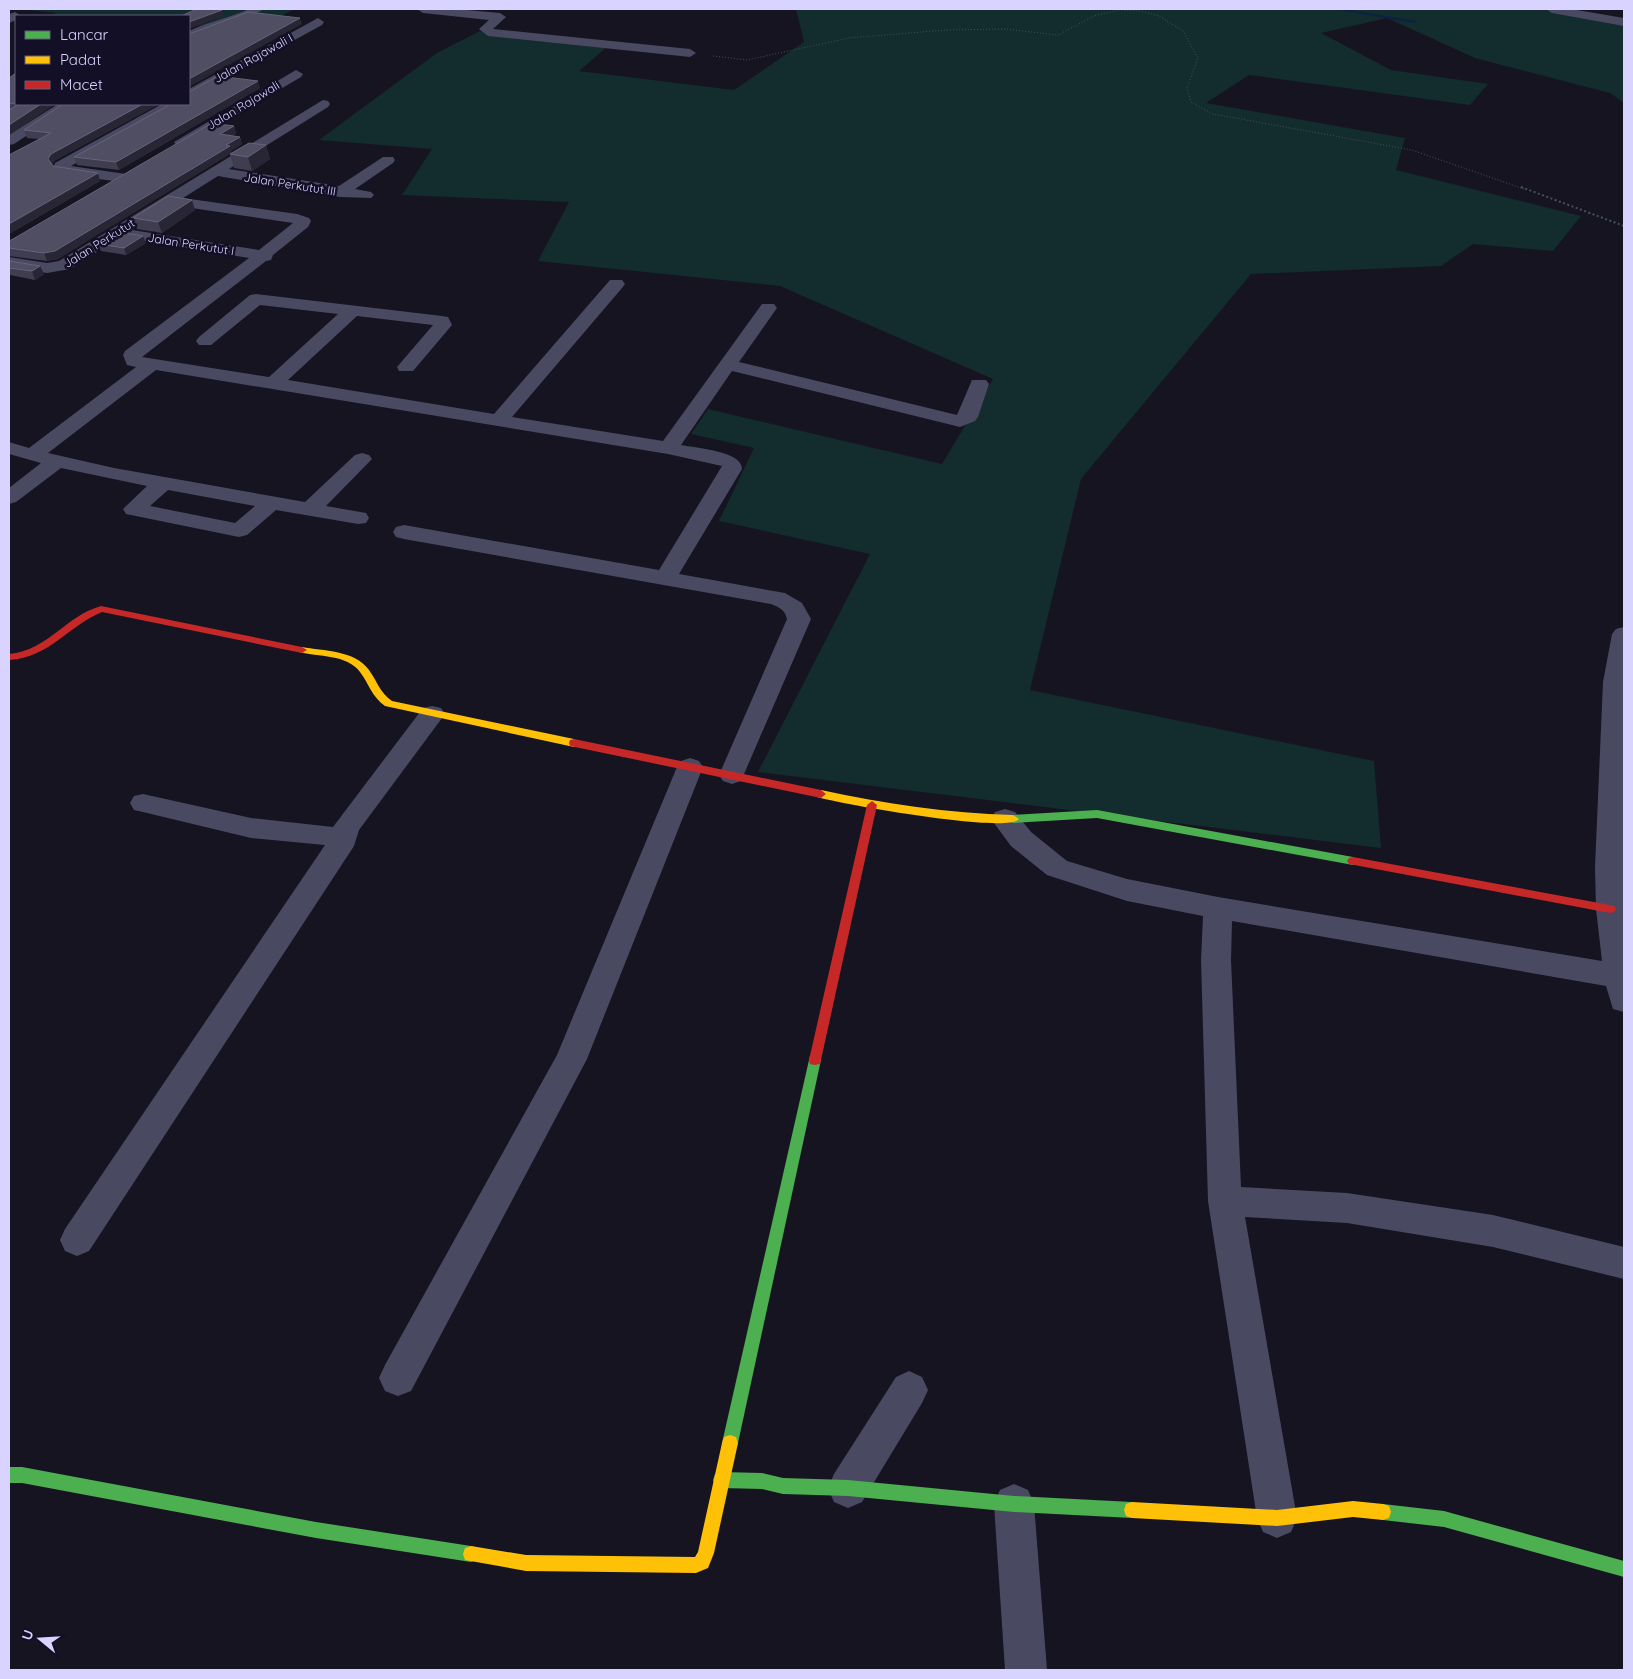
<svg xmlns="http://www.w3.org/2000/svg" width="1633" height="1679" font-family="Quicksand,sans-serif">
<style>
.green{fill:#132c2d}
.lines{fill:none;stroke-linecap:round;stroke-linejoin:round}
.stream{fill:#0d2144;fill-rule:evenodd}
.path-far1{stroke:#44505f;stroke-width:1;stroke-dasharray:1 2;stroke-linecap:butt}
.path{stroke:#44505f;stroke-width:2;stroke-dasharray:2 2.5;stroke-linecap:butt}
.street{fill:#4a4962;fill-rule:evenodd}
.fast{fill:#4caf50;fill-rule:evenodd}
.slow{fill:#ffc107;fill-rule:evenodd}
.jam{fill:#c62828;fill-rule:evenodd}
.wall{fill:#403d50}
.shaded-wall{fill:#282635}
.building{fill:#504e63;stroke:#66637b}
.labels{text-anchor:middle;dominant-baseline:central;stroke-width:5;stroke-linejoin:round;paint-order:stroke}
.far-street-label{font-size:12px;fill:#d9d4ff;stroke:#130f26}
</style>
<rect width="100%" height="100%" fill="#161421"/>
<!-- green -->
<g class="green">
<path d="M21 9H295L254 29 189 25V16H49L56 13Z"/>
<path d="M791 9H1564L1624 20V103L1610 93 1475 58 1387 18 1321 33 1391 70 1488 84 1470 105 1249 75 1206 103 1405 138 1396 170 1581 216 1553 251 1473 244 1441 266 1251 274 1081 479 1030 690 1374 761 1381 848 758 772 870 554 719 521 754 448 691 434 708 409 942 464 993 379 780 286 538 261 569 202 402 195 432 149 319 140 437 53 480 31 608 46 579 71 734 90 804 42 796 9Z"/>
</g>
<g class="lines">
<!-- stream -->
<path class="stream" d="M1334 9H1344L1417 21 1414 23Z"/>
<!-- path-far1 -->
<path class="path-far1" d="M713 56 747 60 849 38 946 30 1005 29 1058 35 1094 16 1118 10 1141 11 1159 16 1183 31 1198 58 1187 88 1191 102 1213 114 1412 150 1524 189"/>
<!-- path -->
<path class="path" d="M1521 187 1624 226"/>
<!-- street -->
<g class="street">
<path d="M249 9H264L238 23 213 29 189 40V31C208 22 229 18 249 9Z"/>
<path d="M417 9H456L500 13 506 17 493 29 690 49 696 53 690 57 488 36 479 29 489 20 423 13Z"/>
<path d="M1546 9H1571L1624 18V26L1552 13Z"/>
<path d="M15 12 21 16H16V20L9 23V14Z"/>
<path d="M318 18 324 22 322 25 189 98V89Z"/>
<path d="M296 70 303 74 301 77 186 145H176L174 142Z"/>
<path d="M323 100 328 101 330 104 328 107 229 169 339 186 383 157H393L395 160 393 163 355 189 371 192 374 195 371 198 340 197 218 176 183 198 297 214 309 218 311 221 308 227 273 255 271 260 266 261 142 357 269 377 338 314 260 305 211 345H199L196 341 199 337 250 295 256 294 442 316 448 317 452 325 413 371H399L397 367 433 325 357 316 288 380 494 414 610 280H622L625 284 622 288 512 417 663 441 762 304H774L777 308 739 362 957 415 972 380H986L989 384 978 417 975 421 960 427 732 371 681 445C696 448 742 451 742 469L679 574 785 593 802 603 811 619 741 781 732 784 723 781 719 775 787 619C785 610 779 607 771 604L404 539 396 537 393 532 396 527 404 525 659 570 722 466 668 454 156 370 48 453 114 468 305 502 355 455 362 453 369 455 372 459 326 506 366 513 369 518 366 523 358 524 276 510 247 535 239 537 126 514 123 509 147 486 61 468 16 502 9 504V488L41 463 9 454V442L29 448 136 367 127 365 123 355 125 351 249 258 120 237 70 269 47 273 9 267V257L47 263 59 261ZM171 205 293 223 259 250 132 230ZM168 490 255 506 235 523 150 506Z"/>
<path d="M58 104H74L14 144 9 145V135Z"/>
<path d="M162 104H179L71 166 126 174 129 177 126 180 121 182 61 174 53 169 55 163Z"/>
<path d="M1624 627V1012L1613 1009 1606 986 1232 921 1231 960 1241 1187 1347 1193 1493 1215 1624 1247V1279L1493 1247 1347 1223 1245 1217 1297 1518 1291 1532 1277 1538 1263 1532 1257 1518 1208 1201 1201 960 1203 916 1127 901 1047 875 1011 846 991 819 995 812 1005 809 1015 812 1031 832 1067 861 1127 879 1218 897 1602 961 1596 909 1595 867 1603 682 1612 634 1616 629Z"/>
<path d="M432 706 441 708 445 714 359 830 354 846 89 1251 77 1256 65 1251 60 1240 65 1229 325 845 251 838 143 812 134 810 130 803 134 796 143 794 251 818 333 827 423 708Z"/>
<path d="M690 758 699 761 703 767 587 1059 411 1391 398 1396 385 1391 379 1378 385 1365 557 1055 677 767 681 761Z"/>
<path d="M909 1371 922 1377 928 1390 922 1403 862 1502 848 1508 834 1502 828 1488 834 1474 896 1377Z"/>
<path d="M1014 1484 1028 1490 1034 1504 1047 1670H1005L994 1504 1000 1490Z"/>
</g>
<!-- fast -->
<g class="fast">
<path d="M1097 810 1353 857 1359 861 1353 865 1097 818 1013 823 1007 819 1013 815Z"/>
<path d="M815 1055 820 1056 821 1060 738 1443 736 1449 730 1451 724 1449 722 1443 809 1060 810 1056Z"/>
<path d="M9 1467H22L316 1522 471 1546 477 1548 479 1554 477 1560 471 1562 316 1538 22 1483H9Z"/>
<path d="M721 1472 762 1473 783 1478 848 1480 1014 1496 1132 1502 1138 1504 1140 1510 1138 1516 1132 1518 1014 1512 848 1496 783 1494 762 1489 721 1488 715 1486 713 1480 715 1474Z"/>
<path d="M1383 1504 1444 1511 1624 1561V1577L1444 1527 1383 1520 1377 1518 1375 1512 1377 1506Z"/>
</g>
<!-- slow -->
<g class="slow">
<path d="M302 647C323 651 355 650 369 670 377 681 380 693 392 701L574 739 579 743 574 747 385 706C372 697 369 684 360 672 347 654 318 657 299 652L297 650 299 648Z"/>
<path d="M821 790C885 804 948 813 1013 815L1019 819C1008 834 841 804 817 797L816 794 817 791Z"/>
<path d="M730 1435 736 1437 738 1443 714 1553 708 1568 696 1573 526 1571 465 1560 463 1554 465 1548 471 1546 526 1555 695 1557 698 1552 722 1443 724 1437Z"/>
<path d="M1353 1501 1383 1504 1389 1506 1391 1512 1389 1518 1383 1520 1353 1517 1277 1526 1132 1518 1126 1516 1124 1510 1126 1504 1132 1502 1277 1510Z"/>
</g>
<!-- jam -->
<g class="jam">
<path d="M101 606 302 647 307 650 302 653 102 612C66 627 51 657 9 660V654C49 650 65 616 101 606Z"/>
<path d="M574 739 821 790 826 794 821 798 570 746 569 743 570 740Z"/>
<path d="M872 801 877 805 821 1060 820 1064 815 1065 810 1064 809 1060 867 805Z"/>
<path d="M1353 857 1610 905 1614 906 1616 909 1614 912 1610 913 1349 864 1347 861 1349 858Z"/>
</g>
</g>
<!-- wall -->
<g class="wall">
<path d="M9 78 16 104H55L9 135Z"/>
<path d="M260 88 119 170 77 165 74 157Z"/>
<path d="M63 104H159L54 161 52 165 53 166 100 181 9 234 39 139 27 138 24 130Z"/>
<path d="M234 126 236 134 232 136 240 137 242 144 58 259 47 261 9 256V241Z"/>
<path d="M266 145 270 159 252 171 234 168 230 154Z"/>
<path d="M195 210 162 233 137 229 133 218Z"/>
<path d="M146 243 126 255 101 251 99 244Z"/>
<path d="M9 261 40 266 44 274 35 280 10 275 9 276Z"/>
</g>
<!-- shaded-wall -->
<g class="shaded-wall">
<path d="M222 10 224 16 189 29V22Z"/>
<path d="M300 18 302 24 189 87V79Z"/>
<path d="M258 81 260 88 119 170 116 162Z"/>
<path d="M41 104H55L9 135V125Z"/>
<path d="M143 104H159L54 161 51 167 48 159 51 154Z"/>
<path d="M234 126 236 134 222 142 220 134Z"/>
<path d="M240 137 242 144 231 151 232 153 58 259 47 261 44 253Z"/>
<path d="M266 145 270 159 252 171 248 157Z"/>
<path d="M98 173 100 181 9 234V224Z"/>
<path d="M192 200 195 210 162 233 158 222Z"/>
<path d="M143 236 146 243 126 255 124 248Z"/>
<path d="M40 266 44 274 35 280 32 271Z"/>
</g>
<!-- building -->
<g class="building">
<path d="M197 9H212L222 10 189 22V16H181Z"/>
<path d="M248 12 300 18 189 79V34Z"/>
<path d="M16 73V104H41L9 125V110L19 104 9 103V78Z"/>
<path d="M218 76 258 81 116 162 74 157 171 104H189V92Z"/>
<path d="M63 104H143L51 154 48 159 53 166 98 173 9 224V155L51 133 24 130Z"/>
<path d="M212 123 234 126 220 134 240 137 226 145 230 146 55 251 44 253 9 248V241L13 239Z"/>
<path d="M249 143 266 145 248 157 230 154Z"/>
<path d="M168 196 192 200 158 222 133 218Z"/>
<path d="M118 232 143 236 124 248 99 244Z"/>
<path d="M9 261 40 266 32 271 9 268Z"/>
</g>
<g class="labels">
<!-- far-street labels -->
<g class="far-street-label">
<text transform="translate(253 58) rotate(-29)">Jalan Rajawali I</text>
<text transform="translate(243 105) rotate(-31)">Jalan Rajawali</text>
<text transform="translate(290 184) rotate(9)">Jalan Perkutut III</text>
<text transform="translate(99 243) rotate(-32)">Jalan Perkutut</text>
<text transform="translate(191 244) rotate(9)">Jalan Perkutut I</text>
</g>
</g>
<!-- border -->
<rect width="1633" height="1679" fill="none" stroke="#d9d4ff" stroke-width="20"/>
<!-- legend -->
<rect x="15" y="15" width="175" height="90" fill="#130f26" stroke="#625e7d"/>
<rect x="25" y="31" width="25" height="8" fill="#4caf50" stroke="#625e7d"/>
<text x="60" y="40" font-size="15" fill="#d9d4ff">Lancar</text>
<rect x="25" y="56" width="25" height="8" fill="#ffc107" stroke="#625e7d"/>
<text x="60" y="65" font-size="15" fill="#d9d4ff">Padat</text>
<rect x="25" y="81" width="25" height="8" fill="#c62828" stroke="#625e7d"/>
<text x="60" y="90" font-size="15" fill="#d9d4ff">Macet</text>
<!-- north arrow -->
<g transform="translate(40 1639) rotate(288)" stroke="#130f26" stroke-width="4" paint-order="stroke">
<path d="M0-4L9 19L0 12L-9 19Z" fill="#d9d4ff"/>
<text y="-8" font-size="14" font-weight="bold" text-anchor="middle" fill="#d9d4ff">U</text>
</g>
</svg>
